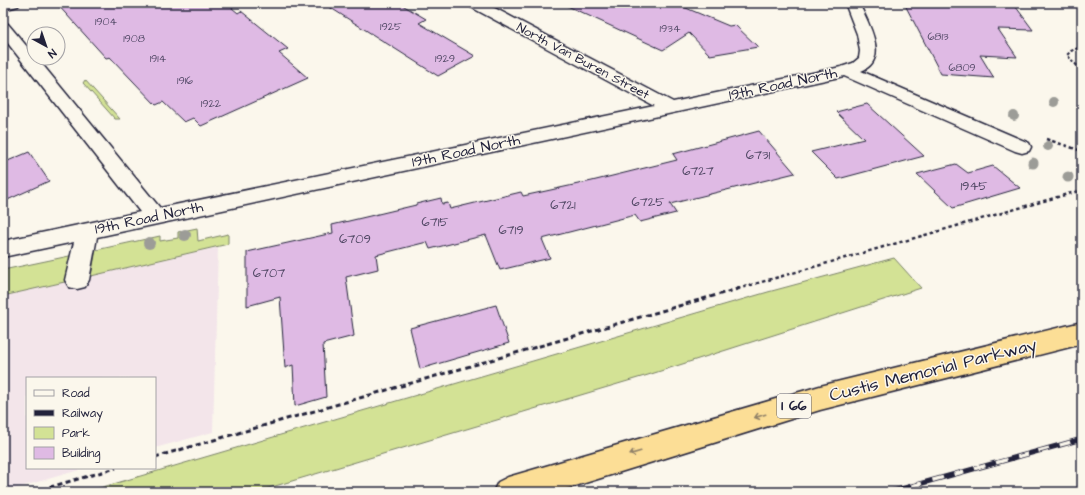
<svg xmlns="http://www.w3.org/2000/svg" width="1085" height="495" font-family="'Architects Daughter',sans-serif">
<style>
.built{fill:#f3e5ea}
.green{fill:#d3e295;stroke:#7a8268}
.building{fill:#dfbae4;stroke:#22223b}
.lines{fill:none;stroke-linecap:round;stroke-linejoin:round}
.minor-casing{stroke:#22223b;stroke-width:3}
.highway-casing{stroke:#22223b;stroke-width:3}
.path-far2{stroke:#22223b;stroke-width:2;stroke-dasharray:3 2;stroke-linecap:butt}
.path-far1{stroke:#22223b;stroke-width:2.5;stroke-dasharray:3.5 3;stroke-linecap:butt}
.path{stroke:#22223b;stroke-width:3;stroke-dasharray:5 3.5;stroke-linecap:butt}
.minor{fill:#fbf7ec;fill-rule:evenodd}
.highway{fill:#fcde96;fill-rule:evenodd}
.rail-casing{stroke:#22223b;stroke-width:5}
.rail{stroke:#fbf7ec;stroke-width:3.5;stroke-dasharray:11;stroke-linecap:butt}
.tree{fill:#9c9c97}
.oneway{stroke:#8f8068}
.labels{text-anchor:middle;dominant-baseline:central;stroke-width:3;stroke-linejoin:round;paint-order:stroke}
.far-number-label{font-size:11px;fill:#514865}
.far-street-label{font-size:13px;fill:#22223b;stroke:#fbf7ec}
.number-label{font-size:13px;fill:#514865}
.shield{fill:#fbf7ec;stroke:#636270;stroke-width:1}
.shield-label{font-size:14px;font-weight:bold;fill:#22223b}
.street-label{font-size:15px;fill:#22223b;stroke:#fbf7ec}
.near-street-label{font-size:18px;fill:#22223b;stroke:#fbf7ec}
</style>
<rect width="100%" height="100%" fill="#fbf7ec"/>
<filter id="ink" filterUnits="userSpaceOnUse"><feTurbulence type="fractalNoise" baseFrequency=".025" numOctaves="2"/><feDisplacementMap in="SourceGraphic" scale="8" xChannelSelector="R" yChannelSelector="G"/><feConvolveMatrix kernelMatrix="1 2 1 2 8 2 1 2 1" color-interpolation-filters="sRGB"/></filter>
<g filter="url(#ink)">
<!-- built -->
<path class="built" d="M218 247 213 432 155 448V378H27V468H86L3 492V296Z"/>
<!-- green -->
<g class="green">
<path d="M85 80 120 119H115L83 83Z"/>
<path d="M197 228 198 241 228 234V244L91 276 96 250 160 236V241L178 238V232Z"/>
<path d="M74 255 69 281 3 296V270Z"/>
<path d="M894 258 921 288 648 375 255 492H86L768 292Z"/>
</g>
<!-- building -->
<g class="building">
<path d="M56 3H226L238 13 241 11 288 49 279 53 308 78 201 126 193 118 184 122 163 102 156 105 110 57 106 58Z"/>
<path d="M323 3H399L426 19 419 23 475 56 438 76Z"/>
<path d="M561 3H658L663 6 661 3H674L729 26 735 25 758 47 710 55 689 33 663 50Z"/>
<path d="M904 3H1013L1033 30 998 29 1017 57 980 55 994 78 941 74Z"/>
<path d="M867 104 924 156 838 179 811 152 864 139 836 112Z"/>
<path d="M759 131 795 173 670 204 676 213 640 222 635 215 542 239 550 258 500 270 486 235 430 249 427 242 376 255 378 269 346 277 354 336 323 344 326 397 295 406 293 365 285 368 280 297 247 306V252L333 233 332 225 416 205V204L441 198 442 204 448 203 450 209 521 192 523 196 592 181 677 160 673 154Z"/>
<path d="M29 152 49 181 3 202V163Z"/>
<path d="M956 164 968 173 993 166 1020 188 953 208 917 174Z"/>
<path d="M496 305 509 343 420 369 410 328Z"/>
</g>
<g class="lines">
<defs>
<g id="minor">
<path d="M3 3H20L18 6 3 10Z"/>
<path d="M467 3H485L673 102 841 67 853 63 859 58 860 51 857 34 845 3H859C867 21 891 60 861 71L1029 143 1031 147 1029 151 1022 153 1015 151 844 76 97 237 89 280 85 287 77 289 69 287 65 280 74 242 3 257V241L140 212 3 37V22L8 24 34 55V58H37L160 208 654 106 469 6Z"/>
</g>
<path id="highway" d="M1082 322V344L820 410 556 492H493L498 482 508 477 820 386Z"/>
</defs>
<!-- minor casing -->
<use href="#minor" class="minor-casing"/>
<!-- highway casing -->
<use href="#highway" class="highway-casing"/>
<!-- path-far2 -->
<path class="path-far2" d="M1078 48 1071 51 1067 55 1082 71"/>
<!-- path-far1 -->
<g class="path-far1">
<path d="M1046 139 1082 151"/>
<path d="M737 289 1082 190"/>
</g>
<!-- path -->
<g class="path">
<path d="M155 457 741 288"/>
<path d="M33 492 116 468"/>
</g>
<!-- minor -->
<use href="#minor" class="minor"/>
<!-- highway -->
<use href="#highway" class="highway"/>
<defs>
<path id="rail" d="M890 492 1082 439"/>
</defs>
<!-- rail casing -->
<use href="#rail" class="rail-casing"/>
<!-- rail -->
<use href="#rail" class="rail"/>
</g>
<!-- trees -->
<g class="tree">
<circle cx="1054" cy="102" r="5"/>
<circle cx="1014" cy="116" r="5"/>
<circle cx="1048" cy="146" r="5"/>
<circle cx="1033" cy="163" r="5.5"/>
<circle cx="1068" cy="177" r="5.5"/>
<circle cx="185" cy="235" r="6"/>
<circle cx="149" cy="243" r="6"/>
</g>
<!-- one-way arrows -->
<defs><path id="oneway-shaft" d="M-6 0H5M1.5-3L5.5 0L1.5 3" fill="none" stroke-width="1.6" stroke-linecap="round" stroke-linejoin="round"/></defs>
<g class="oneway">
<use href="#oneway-shaft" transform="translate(760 416) rotate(163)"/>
<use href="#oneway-shaft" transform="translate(635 453) rotate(164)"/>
</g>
</g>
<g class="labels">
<!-- far-number labels -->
<g class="far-number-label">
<text x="106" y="21">1904</text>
<text x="391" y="26">1925</text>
<text x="670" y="28">1934</text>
<text x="938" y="36">6813</text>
<text x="134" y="38">1908</text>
<text x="158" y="58">1914</text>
<text x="445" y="58">1929</text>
<text x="962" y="67">6809</text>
<text x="185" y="80">1916</text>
<text x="211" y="103">1922</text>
</g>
<!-- far-street labels -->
<g class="far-street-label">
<text transform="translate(583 61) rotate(28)">North Van Buren Street</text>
</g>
<!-- number labels -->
<g class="number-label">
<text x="758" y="155">6731</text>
<text x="698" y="171">6727</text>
<text x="974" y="186">1945</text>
<text x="648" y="202">6725</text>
<text x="563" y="205">6721</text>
<text x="435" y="222">6715</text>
<text x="511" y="230">6719</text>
<text x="355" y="239">6709</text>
<text x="269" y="273">6707</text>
</g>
<!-- shield labels -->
<rect class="shield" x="777" y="394" width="34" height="24" rx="3"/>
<g class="shield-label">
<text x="794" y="406">I 66</text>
</g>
<!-- street labels -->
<g class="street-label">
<text transform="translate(783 84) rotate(-12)">19th Road North</text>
<text transform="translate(466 151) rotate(-12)">19th Road North</text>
<text transform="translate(149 218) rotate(-12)">19th Road North</text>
</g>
<!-- near-street labels -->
<g class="near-street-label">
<text transform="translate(933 370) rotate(-14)">Custis Memorial Parkway</text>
</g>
</g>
<!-- margin -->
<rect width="1085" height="495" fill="none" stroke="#fbf7ec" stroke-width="16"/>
<rect x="8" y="8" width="1069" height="479" fill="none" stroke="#22223b" stroke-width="1.5" filter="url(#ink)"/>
<!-- legend -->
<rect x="26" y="377" width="130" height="92" fill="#fbf7ec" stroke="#a4a2a5"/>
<rect x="34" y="390" width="20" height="6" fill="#fbf7ec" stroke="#a4a2a5"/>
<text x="62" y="397" font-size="12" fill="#22223b">Road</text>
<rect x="34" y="410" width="20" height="6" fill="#22223b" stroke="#a4a2a5"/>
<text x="62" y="417" font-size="12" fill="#22223b">Railway</text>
<rect x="34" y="427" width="20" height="12" fill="#d3e295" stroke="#a4a2a5"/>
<text x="62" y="437" font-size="12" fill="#22223b">Park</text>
<rect x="34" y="447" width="20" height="12" fill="#dfbae4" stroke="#a4a2a5"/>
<text x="62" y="457" font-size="12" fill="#22223b">Building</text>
<!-- north arrow -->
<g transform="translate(46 46) rotate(140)"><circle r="19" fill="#fbf7ec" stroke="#a4a2a5"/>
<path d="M0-3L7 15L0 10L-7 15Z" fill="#22223b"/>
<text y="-6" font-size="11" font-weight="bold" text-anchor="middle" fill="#22223b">N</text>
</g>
</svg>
